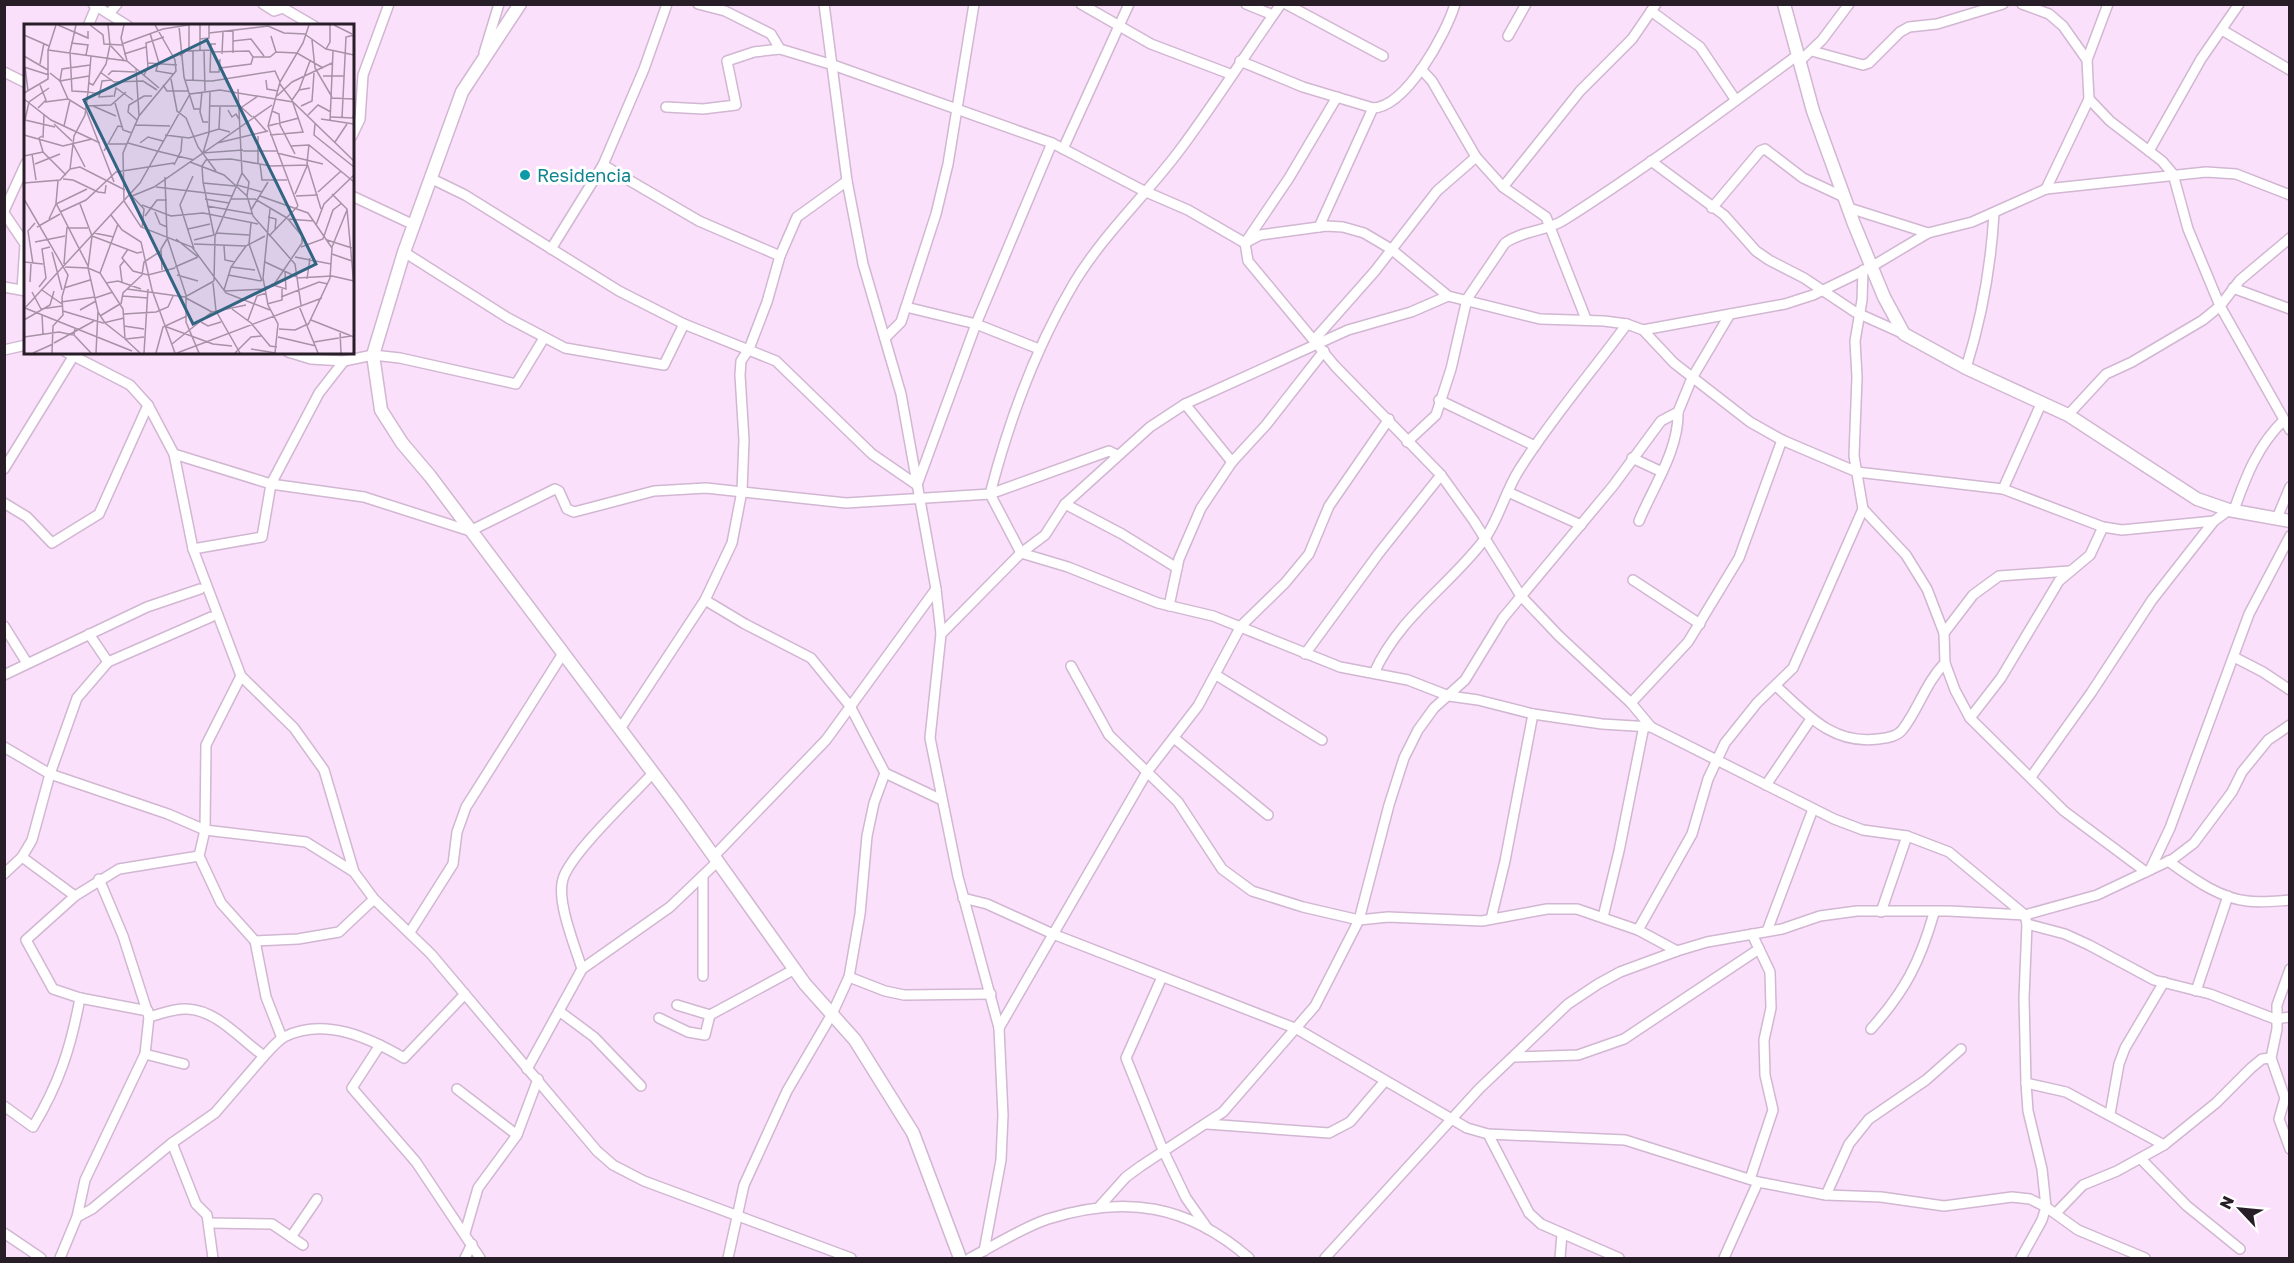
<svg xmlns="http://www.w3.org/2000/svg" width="2294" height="1263" font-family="'Golos Text',sans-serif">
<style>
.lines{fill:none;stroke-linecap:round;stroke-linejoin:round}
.minor-casing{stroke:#d1b7d1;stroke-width:12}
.tertiary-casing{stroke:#d1b7d1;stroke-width:15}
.minor{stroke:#fff;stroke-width:9}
.tertiary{stroke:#fff;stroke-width:12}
.culture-dot{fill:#0f9aa8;stroke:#fff;stroke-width:2}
.labels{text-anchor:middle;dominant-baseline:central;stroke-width:6;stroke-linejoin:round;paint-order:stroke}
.culture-label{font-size:18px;fill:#0d838f;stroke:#fff;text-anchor:start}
.inset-road{fill:none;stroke:#a792a7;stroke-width:1.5}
.view{fill:#326582;fill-opacity:0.15;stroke:#326582;stroke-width:3}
.inset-edge{fill:none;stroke:#281e28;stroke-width:3}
</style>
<rect width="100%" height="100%" fill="#fbe0fb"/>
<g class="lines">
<defs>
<g id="minor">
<path d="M93 4 128 26"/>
<path d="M263 4 274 11 283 8 314 26"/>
<path d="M698 4 725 11 771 34 780 49 833 65 1052 143 1144 191 1188 210 1245 243"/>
<path d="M824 4 847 181 863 264 901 394 936 589 941 634 930 738 958 877 999 1028 1003 1115 1001 1160 984 1251"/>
<path d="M1081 4 1151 44 1230 74"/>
<path d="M1246 4 1273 15"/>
<path d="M1281 4C1246 53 1215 103 1179 151 1146 195 1103 235 1074 283 1035 349 1009 420 990 494L1021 553 1068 567 1158 603 1213 616 1340 667 1408 680 1449 696 1478 700 1533 714 1602 724 1651 727 1834 819 1863 830 1907 836 1949 852 2025 915 2027 924 2024 998 2026 1083 2028 1111 2042 1169 2046 1207 2042 1220 2021 1258"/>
<path d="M1286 4 1383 56"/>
<path d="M2022 4 2049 14 2063 26 2087 60 2089 99 2046 189"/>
<path d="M1651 11 1700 47 1735 99"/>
<path d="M109 14 117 4"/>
<path d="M88 26 96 7"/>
<path d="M2222 30 2290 70"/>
<path d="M1508 36 1526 4"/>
<path d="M1812 51 1863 65 1869 63 1900 32 1909 27 1937 24 2003 4"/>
<path d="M484 53 499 4"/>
<path d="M2087 60 2108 4"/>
<path d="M1240 61 1303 87 1373 108C1406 107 1446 34 1455 4"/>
<path d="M1800 61 1822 40 1849 4"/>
<path d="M1421 69 1432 81 1476 157 1503 187 1546 217 1586 319"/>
<path d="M4 72 26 83"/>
<path d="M1337 97 1289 178 1245 243 1248 261 1335 366 1441 475 1474 521 1521 596 1559 636 1631 703 1651 727"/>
<path d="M2089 99 2110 121 2162 161 2173 174 2188 229 2220 306 2290 430"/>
<path d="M666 107 703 109 736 105 727 61 754 52 780 49"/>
<path d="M352 136 360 119 363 75 389 4"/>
<path d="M1063 149 1129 4"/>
<path d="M2149 151 2201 59 2239 4"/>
<path d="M1651 161 1724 215 1756 251 1769 260 1804 278 1855 312 1904 334"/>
<path d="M603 165 699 221 780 256"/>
<path d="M430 178 465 195 619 291 684 324 776 361 872 454 917 485 976 324 1052 143"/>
<path d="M1503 187 1580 91 1632 39 1656 4"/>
<path d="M352 196 414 225"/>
<path d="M1712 208 1760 151 1765 149 1803 178 1846 198"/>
<path d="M1849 208 1928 233"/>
<path d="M4 211 26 163"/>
<path d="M4 213 25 244 22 290"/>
<path d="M1319 227 1373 108"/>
<path d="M1245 243 1260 235 1326 226 1343 227 1364 233 1391 249 1448 296 1540 319 1604 321 1627 324 1643 330 1785 304 1813 295 1871 267 1928 233 1972 222 2046 189 2206 172 2236 174 2290 195"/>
<path d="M551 249 603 165 644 69 667 4"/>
<path d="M404 252 508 318 565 348 664 365 684 324"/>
<path d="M4 287 26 291"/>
<path d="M2233 288 2290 309"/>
<path d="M906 307 976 324 1039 349"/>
<path d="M1643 330 1674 363 1750 422 1782 440 1857 472 2003 489 2103 527 2122 530 2214 521 2229 510"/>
<path d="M885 338 901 322 936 214 948 164 974 4"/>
<path d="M1314 340 1375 271 1437 191 1476 157"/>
<path d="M4 350 26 345"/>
<path d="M66 352 130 385 148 405 174 454 193 549 241 676 294 728 324 770 354 872 374 899 431 954 597 1151 613 1165 644 1181 851 1258"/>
<path d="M288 352 311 359 344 361 373 355 400 358 516 384 544 338"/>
<path d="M1966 368C1982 317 1991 266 1994 213"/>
<path d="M1439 400 1535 446"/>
<path d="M1185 404 1232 462"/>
<path d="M2068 415 2106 374 2132 362 2203 320 2220 306 2240 280 2290 238"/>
<path d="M1407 442 1436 415 1451 369 1467 299 1505 243C1523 230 1545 232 1564 220 1644 169 1722 111 1799 54"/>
<path d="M174 454 271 484 364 497 470 531 555 489 559 491 567 509 574 512 654 491 706 488 846 503 990 494 1109 451 1117 455"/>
<path d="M1632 458 1662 472"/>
<path d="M4 469 76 352"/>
<path d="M2003 489 2041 404"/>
<path d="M1508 492 1581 525"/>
<path d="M4 503 27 517 52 543 99 514 148 405"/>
<path d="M1065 504 1122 534 1177 568"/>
<path d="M1863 509 1906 555 1927 589 1944 633 1945 663 1955 690 1970 718 2064 811 2146 872"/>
<path d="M2234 510C2246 476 2258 445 2284 420"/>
<path d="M2277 518 2290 487"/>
<path d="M1639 521C1653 487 1679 450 1678 412"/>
<path d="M193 549 262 537 271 484 319 393 344 361"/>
<path d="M1633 580 1700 624"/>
<path d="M705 600 745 624 811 658 850 706 885 773 942 800"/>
<path d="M1169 606 1179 559 1201 508 1232 462 1266 425 1324 351"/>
<path d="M4 626 27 663"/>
<path d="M1944 633 1973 595 1999 576 2069 571"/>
<path d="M89 634 108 662"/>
<path d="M941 634 1021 553 1045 535 1065 504 1150 427 1185 404 1348 330 1411 312 1448 296"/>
<path d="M1305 654 1379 553 1441 475"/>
<path d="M2234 657 2263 672 2290 690"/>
<path d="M1071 666 1109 735 1178 802 1222 869 1252 891 1303 907 1359 920 1388 917 1482 921 1547 909H1577L1638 930 1677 951"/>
<path d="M1374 673C1400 616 1448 587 1484 540 1499 519 1505 492 1519 470 1551 419 1591 373 1627 324"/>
<path d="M4 675 147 607 200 589"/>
<path d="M1216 675 1322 740"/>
<path d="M241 676 206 745 205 830 199 856 221 903 255 941 298 939 339 932 374 899"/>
<path d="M1776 686C1807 714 1832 745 1878 739 1887 738 1897 737 1903 729 1919 708 1926 682 1945 663"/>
<path d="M1631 703 1688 642 1739 558 1782 440"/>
<path d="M1970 718 2001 678 2059 581 2090 555 2103 527"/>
<path d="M620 729 705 600 732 543 742 491 744 440 740 375 741 361 749 349 767 302 780 256 797 217 847 181"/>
<path d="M1174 738 1268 815"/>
<path d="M4 747 50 774 168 814 205 830 306 842 354 872"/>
<path d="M2031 777 2091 693 2152 600 2214 521"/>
<path d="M1766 785 1811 719"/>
<path d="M714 856 826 740 936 589"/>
<path d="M22 857 75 896"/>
<path d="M2168 861C2191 877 2218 898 2247 901 2261 903 2276 901 2290 900"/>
<path d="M2150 870 2170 828 2249 614 2290 536"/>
<path d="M4 874 22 857 32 840 50 774 77 698 108 662 211 617"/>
<path d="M963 898 987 904 1053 934 1297 1029 1467 1128 1488 1134 1625 1140 1758 1182 1826 1195 1881 1197 1944 1206 2012 1197 2030 1199 2046 1207 2078 1230 2145 1258"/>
<path d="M1881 912 1907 836"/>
<path d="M1603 917 1619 851 1644 726"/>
<path d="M1491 919 1505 861 1533 714"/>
<path d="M2027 924 2065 934 2089 945 2154 980 2210 994 2275 1019 2290 1017"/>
<path d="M1638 930 1692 834 1708 779 1725 743 1757 703 1793 668 1863 509 1854 456 1857 377 1855 341 1862 300 1863 270"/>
<path d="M1767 931 1813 809"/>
<path d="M410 932 453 864 457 832 466 807 562 655"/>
<path d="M255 941 266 997 282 1038"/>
<path d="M582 969C575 946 556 901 563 879 570 854 633 795 653 773"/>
<path d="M2290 969 2277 1005V1029L2271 1058 2285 1098 2279 1119 2290 1149"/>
<path d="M703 976V877"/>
<path d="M849 977 885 991 904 995 991 994"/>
<path d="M1162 977 1126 1058 1163 1150 1186 1198 1208 1229"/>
<path d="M2196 991 2228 896"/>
<path d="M677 1005 710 1015 795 969"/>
<path d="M148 1011 80 998 53 989 26 940 75 896 119 869 199 856"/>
<path d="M559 1011 594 1037 641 1086"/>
<path d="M149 1017C161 1014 174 1008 187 1009 217 1010 241 1040 264 1056 270 1050 277 1041 284 1037 324 1017 368 1037 404 1058L465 994"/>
<path d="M659 1018 688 1032 705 1035 710 1015"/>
<path d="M999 1028 1147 772 1198 706 1241 626 1285 583 1309 554 1329 506 1389 419"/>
<path d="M1871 1029C1905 991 1920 962 1934 913"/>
<path d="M380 1045 352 1088 416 1162 480 1258"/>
<path d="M145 1054 184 1064"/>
<path d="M1515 1057 1578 1055 1624 1039 1759 949"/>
<path d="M527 1069 582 969 670 907 718 861"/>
<path d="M2026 1083 2066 1092 2164 1145"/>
<path d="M457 1089 517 1135"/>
<path d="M4 1106 33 1127C59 1084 71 1047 80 998"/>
<path d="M2110 1114 2119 1064 2125 1048 2164 982"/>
<path d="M1207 1124 1329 1133 1350 1122 1385 1081"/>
<path d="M1488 1134 1529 1213 1541 1224 1619 1258"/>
<path d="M172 1143 196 1204 207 1215 213 1258"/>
<path d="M2141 1159 2187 1206 2240 1249"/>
<path d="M1750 1179 1773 1110 1765 1075 1764 1040 1771 1008 1770 972 1752 934"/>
<path d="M1826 1195 1849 1144 1869 1119 1926 1080 1961 1049"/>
<path d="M1100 1206 1126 1177 1141 1166 1223 1112 1315 1006 1359 920 1389 805 1404 758 1418 730 1434 708 1465 680 1503 618 1613 486 1661 421 1678 412 1692 378 1730 314"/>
<path d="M2056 1213 2083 1185 2117 1171 2164 1145 2216 1103 2251 1068 2262 1059 2271 1058"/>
<path d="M77 1217 92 1209 172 1143 215 1113 264 1056"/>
<path d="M209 1223 272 1224 303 1245"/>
<path d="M4 1233 41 1258"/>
<path d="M465 1233 478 1188 517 1135 538 1079"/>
<path d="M291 1237 317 1199"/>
<path d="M60 1258 77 1217 85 1180 145 1054 149 1017 123 936 99 879"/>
<path d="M465 1258 472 1244"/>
<path d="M728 1258 744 1185 787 1091 832 1014 849 977 860 914 867 836 874 803 885 773"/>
<path d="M970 1258C996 1245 1021 1228 1048 1219 1125 1195 1187 1204 1249 1258"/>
<path d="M1325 1258 1479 1089 1568 1004 1598 984 1620 972 1677 951 1707 942 1782 929 1820 916 1857 911H1949L2025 915 2097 895 2173 859 2194 843 2232 792 2242 772 2268 740 2290 725"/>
<path d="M1560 1258 1562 1234"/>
<path d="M1724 1258 1758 1182"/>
</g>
<g id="tertiary">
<path d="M520 4 462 92 404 252 373 355 381 410 402 443 430 476 678 806 805 984 855 1040 913 1133 960 1258"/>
<path d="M1784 4 1813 111 1854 224 1884 297 1904 334 1966 368 2068 415 2197 499 2229 510 2290 521"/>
</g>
</defs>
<!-- minor casing -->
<use href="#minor" class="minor-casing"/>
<!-- tertiary casing -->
<use href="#tertiary" class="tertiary-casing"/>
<!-- minor -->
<use href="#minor" class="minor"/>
<!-- tertiary -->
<use href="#tertiary" class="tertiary"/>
</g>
<!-- markers -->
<circle class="culture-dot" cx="525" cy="175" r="6"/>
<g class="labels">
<!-- culture labels -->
<g class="culture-label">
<text x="537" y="175">Residencia</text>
</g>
</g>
<!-- overview -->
<g transform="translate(24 24)">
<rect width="330" height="330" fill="#fbe0fb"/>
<path class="inset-road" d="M34 1 64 14V7M66 1 79 11 80 20 98 21M100 1 97 14 103 37M131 1 151 36 152 47 115 92 99 129 100 177 117 203 168 223 202 269 246 286M165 1V27M176 1V27M310 1 328 10M155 2 160 53 170 85H176M126 9 135 39M185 9 244 2 260 9 282 10M0 11 25 22M282 11 302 25 330 31M247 12 252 28 273 29 299 44M176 15 185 14V1M288 16 291 44 308 73M209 17 227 15 240 32M47 19 64 21 62 31M98 20 139 5 164 1M192 20H187L186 48H195L196 35M87 22 100 36M302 25 306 18V1M24 26 103 37 135 64M180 26 181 67M169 27V57M187 28 225 27 229 33H246L252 28M209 29V6M100 30 122 23M198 30 199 8M0 32 24 46M67 32 64 68 75 70M156 32 162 27 187 26M124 39 153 41M134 39 132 47 150 50M16 40 20 19M0 43 25 51M1 43 4 67M196 44 227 40 229 33M112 45 115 91M76 48 90 58 119 57 133 66M26 49 36 57 44 75 62 86 90 158M84 51 88 47 111 48M120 51 124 43 122 19 140 13M299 52H320M47 55 36 57 38 45 66 41M47 55 65 52M147 55 153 87 162 94 174 123 192 147M88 56 78 57 75 73 89 72M161 56 188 57 251 47 256 58M242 56 243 65 254 67M65 59 69 61 82 40 86 21 84 1M139 61 143 67H164M275 66 286 37M186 67 185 109 179 129 219 126M178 68 176 88 179 98H184M0 69 24 55V26L32 1M253 72 268 58 308 39M90 73 92 64 109 76M307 74 330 75M0 75 27 96 76 119M268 76 275 66 286 64M21 78 44 75M91 79 99 106 108 109M62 82 87 81 102 68M69 82 92 92M185 82H216L228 93M277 82 288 77 290 49M218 83 234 72M14 84 22 76 16 61M204 86 208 93 212 90 215 95M248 87 255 90 256 101 271 130M284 91 294 81 307 88M229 92 243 108M307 93 329 94 330 87M318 94 322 13 330 11M297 95 330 100M1 96 5 78 25 64M1 96 31 103M113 96 104 88 105 81 120 72H128M306 98 309 27M30 100 48 117M291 100 290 111 330 143M111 101 146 102M40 102 46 76M244 102 275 94M195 105 196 83M0 111 39 122 68 115M141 111 165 114 195 105 206 108M246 111 279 108 268 76 256 60M18 112 15 114 19 128 42 151M234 112V140M19 114 20 91M311 118 323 100M104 119 133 127M116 119 124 113 139 117M193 119 244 107M49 120 61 143M85 120H103M285 121 283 139 297 185M267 122 285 121 330 158M80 127 94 102 99 103M133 127 170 136M219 127H253M253 129 299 140M8 130 12 156M0 132 19 128M166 138 200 151 223 172M11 140 36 130M236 140 238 156H263M150 141 157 127 158 114M46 145 50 112 61 91 64 68 48 67 46 28 52 1M218 149 225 158 223 172 229 192 271 240 277 281M169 152 156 181 170 225M141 153 143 213 162 271V298L175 329M39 155 49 156 74 168 81 169 82 161M34 157 32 179 64 242M0 159 36 156 46 145 56 143 101 166M179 159 211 162M213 161 238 168M132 163 208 172M294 168 317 147M271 170 283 142M308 170 323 185 330 262M107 171 120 185 118 204M108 172 130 163 248 81M236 172 284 189 308 224 306 254 284 301M272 172 294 171M0 175 44 251 38 273 39 291 29 302 28 329M181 175 205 179M207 175H231L263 194M56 180 68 212 64 244 74 287 72 329M118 181 147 192 179 189 234 200M183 182 229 190M274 182 244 102 256 58 279 19 285 1M246 185 239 254 244 281 254 300 251 329M227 186 244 158M36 188 62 176 92 148 150 139M131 188 136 200 143 203M87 191 98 206 117 218 128 266 151 329M121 192 133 176H143M244 193 252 195 251 206M25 195 32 180 63 165M263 195 290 197M227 199 225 220 238 257M292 201 300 180 330 151M13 203 36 190M45 204H64M164 205 186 200M70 209 90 213M192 209 225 211M190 211 179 158 178 142 182 136 207 135 247 142 284 141M68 212 113 229 118 228M245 212 274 182M152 215 174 233M170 216 190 211M303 216 328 224M11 218 41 212M170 220 222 222 241 212M200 222 201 236 211 238M277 223 299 215 309 186 318 179M308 223 323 186M104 225 98 234 109 247 124 251 151 244M28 228 38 266M308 230 328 237M271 233 307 240M0 238 19 240M241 238 273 253M9 240 4 207 11 199M40 240 43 203M41 243 64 244 76 249 99 285 101 315 116 329M151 243 174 233M207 243 231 246M138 246 137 225 143 215M76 249 94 200M153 251 174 257M204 251 237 257M273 254 308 252 330 257M283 255 286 234M190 257 191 212 218 149 214 65M6 258 7 240M98 258 96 242 100 237M82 259 94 257 117 265M189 259 192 287 216 329M249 261 262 265 261 248M15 263 22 254 18 225 26 223M241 263 249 262 278 219V212L264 195M40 264 66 256M103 265 161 273 190 257M18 266 38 280M200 266 207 243 222 222M200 267 241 265M8 268 17 285 38 282M98 272 124 274M257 273 295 258 304 260M71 274 89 268M162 274 188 288M37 278 71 273M97 280 99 269 118 251 120 238 137 227M243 280 258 276V265M275 282 294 329M1 284 108 327M0 285 116 159 166 70 196 66 269 78 330 137M208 285 227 299 246 322 253 323M56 286 72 277M39 287 79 299 100 294M74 288 81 299 100 314M18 290 19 310M100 290 132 288 144 283 149 272M76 292 96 280M0 296 26 281 30 267M224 296 233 272 242 269M287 296 330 313M177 298 184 302 197 298M100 302 120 305M140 302 189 320 208 322M51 304 50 311 67 329M255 305 271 306 284 300M316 307 317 329M0 313 35 308 49 311M254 313 292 322M102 315 120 313M290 318 327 312M30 319 70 297M148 320 188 288 222 281M227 325 252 329M9 329 29 320M120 329 124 265M132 329 139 303 163 292M153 329 298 274M211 329 227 313 237 312"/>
<path class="view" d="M183 16 292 240 169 300 60 76Z"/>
<rect width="330" height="330" class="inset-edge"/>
</g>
<!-- border -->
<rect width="2294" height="1263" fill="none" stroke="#281e28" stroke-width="12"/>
<!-- north arrow -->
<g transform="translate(2240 1209) rotate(296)" stroke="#ffffff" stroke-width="4.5" paint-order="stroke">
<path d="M0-4.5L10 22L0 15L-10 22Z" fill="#281e28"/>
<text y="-9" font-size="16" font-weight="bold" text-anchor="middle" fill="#281e28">N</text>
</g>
</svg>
